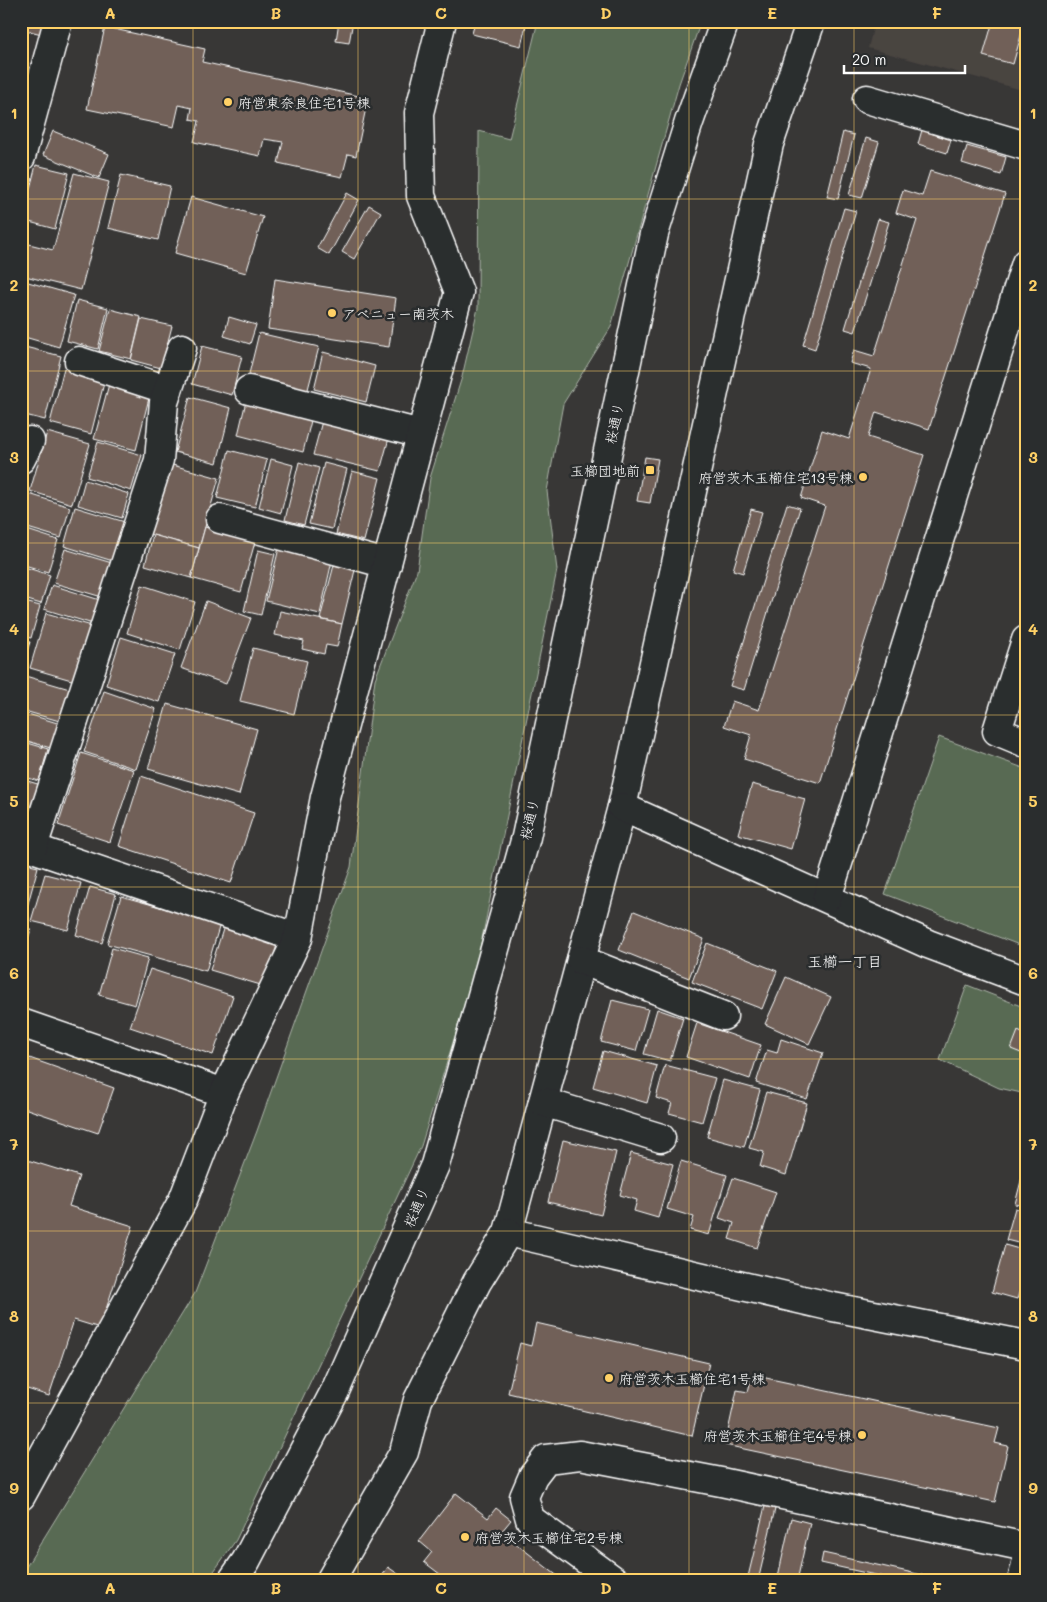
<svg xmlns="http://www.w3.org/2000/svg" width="1047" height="1602" font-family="Mali,'Klee One',sans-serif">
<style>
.built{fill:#494440}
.green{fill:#586a53;stroke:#acb4a9}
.building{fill:#716158;stroke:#fff}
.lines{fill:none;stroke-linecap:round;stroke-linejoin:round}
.minor-casing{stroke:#fff;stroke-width:31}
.minor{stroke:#2a2d2e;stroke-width:28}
.grid{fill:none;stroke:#ffd166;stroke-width:1;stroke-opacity:0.55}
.poi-dot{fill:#ffd166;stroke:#2a2d2e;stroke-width:2}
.labels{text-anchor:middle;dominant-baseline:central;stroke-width:5;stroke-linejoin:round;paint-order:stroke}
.poi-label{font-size:14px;fill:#fff;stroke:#2a2d2e;text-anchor:start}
.street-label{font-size:14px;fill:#fff;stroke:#2a2d2e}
.neighbourhood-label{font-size:15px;fill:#fff;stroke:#2a2d2e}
.neatline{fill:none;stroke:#ffd166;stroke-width:2}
.grid-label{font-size:16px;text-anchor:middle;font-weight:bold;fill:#ffd166}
</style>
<rect width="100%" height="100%" fill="#383736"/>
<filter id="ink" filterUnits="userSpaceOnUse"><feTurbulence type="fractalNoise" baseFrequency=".02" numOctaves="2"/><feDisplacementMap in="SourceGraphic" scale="10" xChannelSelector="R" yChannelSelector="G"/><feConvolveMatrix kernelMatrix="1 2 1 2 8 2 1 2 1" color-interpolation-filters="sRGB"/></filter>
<g filter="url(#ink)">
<!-- built -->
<path class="built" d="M875 21H1026V91L868 48Z"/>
<!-- green -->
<g class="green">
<path d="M538 21H701L679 84 611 327 563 404 547 491 557 570 476 968 421 1146 236 1540 207 1581H21V1575L195 1293 257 1131 351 867 375 679 417 571 430 478 462 377 478 308 479 131 509 139Z"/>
<path d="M939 737 1026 769V937L1022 946 885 894Z"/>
<path d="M967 985 1026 1008V1094L999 1088 940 1060Z"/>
</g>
<!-- building -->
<g class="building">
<path d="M21 21H45L42 34 21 29Z"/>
<path d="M339 21H353L349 43 336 41Z"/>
<path d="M475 21H527L521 46 472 34Z"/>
<path d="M993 21H1025L1013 64 983 56Z"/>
<path d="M105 27 205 49 202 62 368 98 356 156 348 154 342 177 278 163 283 142 264 139 260 156 194 142 199 121 190 119 192 108 179 105 174 127 87 109Z"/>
<path d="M922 130 951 140 947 153 918 144Z"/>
<path d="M53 131 109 154 99 178 43 155Z"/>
<path d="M843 132 854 135 838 199 827 197Z"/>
<path d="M866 138 879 142 862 198 849 195Z"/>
<path d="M967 146 1006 157 1001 175 962 163Z"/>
<path d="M36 165 69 173 55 229 22 220Z"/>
<path d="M930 171 1005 194 929 429 876 412 868 437 924 455 820 783 744 759 751 735 724 726 732 701 759 710 825 506 801 498 822 430 849 439 871 369 850 363 854 350 874 356 917 220 896 213 903 190 922 196Z"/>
<path d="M74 173 109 182 81 290 21 275V242L53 250Z"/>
<path d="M121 175 170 186 158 240 108 228Z"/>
<path d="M347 193 359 200 329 255 317 248Z"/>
<path d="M191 197 263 217 246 273 175 253Z"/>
<path d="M369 205 381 212 354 259 342 252Z"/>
<path d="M844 208 856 211 815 349 803 345Z"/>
<path d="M878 219 889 222 855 332 845 329Z"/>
<path d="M275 279 396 298 389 347 268 329Z"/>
<path d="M21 280 74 295 59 347 21 336Z"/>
<path d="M77 300 108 308 98 349 67 341Z"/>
<path d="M110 309 141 317 131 359 99 351Z"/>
<path d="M229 317 256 325 250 344 224 336Z"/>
<path d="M141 319 172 326 161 368 131 360Z"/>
<path d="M259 333 319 347 307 393 248 378Z"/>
<path d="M21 346 61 356 45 420 21 414Z"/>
<path d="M202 346 242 356 232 395 192 384Z"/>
<path d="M323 352 375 366 366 402 314 389Z"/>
<path d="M64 368 105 379 91 434 50 423Z"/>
<path d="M109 384 150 394 136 450 94 439Z"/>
<path d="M190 397 231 408 217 463 175 452Z"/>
<path d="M246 401 312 417 303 452 238 435Z"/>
<path d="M322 421 389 438 380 471 313 455Z"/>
<path d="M47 432 90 444 72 504 30 491Z"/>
<path d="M98 442 142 455 131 491 87 477Z"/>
<path d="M229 450 267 460 255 507 217 498Z"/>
<path d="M645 457 658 459 650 503 637 501Z"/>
<path d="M271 459 293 465 281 513 259 507Z"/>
<path d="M299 462 319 468 304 525 285 520Z"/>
<path d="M324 463 347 469 332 529 309 524Z"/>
<path d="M169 464 219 478 199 548 149 534Z"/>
<path d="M352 471 380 478 364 541 336 534Z"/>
<path d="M85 480 129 494 122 518 78 505Z"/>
<path d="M23 492 70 507 61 538 21 526V498Z"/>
<path d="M787 504 800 508 744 690 730 686Z"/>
<path d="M75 507 125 522 113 561 64 546Z"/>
<path d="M751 509 762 512 743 573 733 570Z"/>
<path d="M205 527 255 542 241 592 191 578Z"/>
<path d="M21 528 58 540 48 572 21 564Z"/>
<path d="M153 535 199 548 191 578 145 565Z"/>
<path d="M279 548 332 561 320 614 266 601Z"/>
<path d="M65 549 112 563 102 597 54 583Z"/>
<path d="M258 550 275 554 261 615 244 611Z"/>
<path d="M334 565 355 570 342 624 320 619Z"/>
<path d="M21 566 50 575 41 604 21 598Z"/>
<path d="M52 585 100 600 93 624 44 609Z"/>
<path d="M142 585 195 602 180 650 127 633Z"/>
<path d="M21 601 40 606 31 638 21 636Z"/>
<path d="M206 601 251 618 226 684 181 668Z"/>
<path d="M280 611 342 624 337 647 326 645 324 654 302 649 304 641 275 635Z"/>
<path d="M46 613 92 626 75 681 30 668Z"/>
<path d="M121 637 175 654 159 702 106 685Z"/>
<path d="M21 639 30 642 21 671Z"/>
<path d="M253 648 307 661 294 714 240 701Z"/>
<path d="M22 675 73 690 63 722 21 710Z"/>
<path d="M104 691 156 709 136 769 84 752Z"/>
<path d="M167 704 257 729 239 795 148 769Z"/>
<path d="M21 712 64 725 57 750 21 739Z"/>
<path d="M21 741 48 749 39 781 21 776Z"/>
<path d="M81 753 134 770 110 842 58 825Z"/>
<path d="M141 776 254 813 231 883 119 846Z"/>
<path d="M21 779 41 785 27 831 21 829Z"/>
<path d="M752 784 805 799 791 849 738 834Z"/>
<path d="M21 863 38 867 24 918H21Z"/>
<path d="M45 874 81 883 68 930 31 921Z"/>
<path d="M90 887 116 894 102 943 76 935Z"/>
<path d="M121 896 220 924 206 971 107 944Z"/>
<path d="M634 911 704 939 689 978 619 950Z"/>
<path d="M225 923 279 939 264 986 210 970Z"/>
<path d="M21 927 31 929 21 962Z"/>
<path d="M707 943 777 971 762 1009 692 982Z"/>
<path d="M112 948 148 958 135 1005 99 995Z"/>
<path d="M150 969 233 996 213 1055 130 1027Z"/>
<path d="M786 977 831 997 809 1044 765 1024Z"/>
<path d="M612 1000 648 1009 636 1051 601 1042Z"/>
<path d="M657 1009 683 1018 670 1061 644 1054Z"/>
<path d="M697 1023 761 1045 750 1079 686 1057Z"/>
<path d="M1018 1031 1026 1035V1055L1011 1049Z"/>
<path d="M781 1039 823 1053 807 1099 756 1083 767 1050 777 1053Z"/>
<path d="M603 1051 657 1066 647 1103 593 1087Z"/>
<path d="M21 1055 114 1088 98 1133 21 1107Z"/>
<path d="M665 1065 715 1078 702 1122 669 1113 672 1103 656 1098Z"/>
<path d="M723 1080 760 1090 744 1147 707 1137Z"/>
<path d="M766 1092 807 1103 786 1175 760 1167 764 1152 749 1148Z"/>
<path d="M563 1140 616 1152 601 1215 548 1202Z"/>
<path d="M631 1153 673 1164 658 1218 634 1211 637 1200 620 1195Z"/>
<path d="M21 1158 79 1176 69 1206 133 1226 100 1328 74 1320 49 1396 21 1387Z"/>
<path d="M681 1161 727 1175 709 1235 690 1230 694 1217 667 1209Z"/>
<path d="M1023 1173 1026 1174V1206L1015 1204Z"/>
<path d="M733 1178 776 1192 757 1248 729 1239 734 1223 719 1218Z"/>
<path d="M1015 1208 1026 1211V1245L1006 1240Z"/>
<path d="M1005 1245 1026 1251V1284H1022L1017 1299 992 1292Z"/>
<path d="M536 1323 709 1363 692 1436 508 1393 520 1343 531 1346Z"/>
<path d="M752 1375 999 1428 995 1443 1008 1446 995 1502 725 1445 737 1390 748 1392Z"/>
<path d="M456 1493 488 1518 496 1508 511 1520 501 1532 564 1581H449L424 1562 432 1552 419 1541Z"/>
<path d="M765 1506 775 1509 758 1581H747Z"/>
<path d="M791 1518 810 1523 797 1581H777Z"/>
<path d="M823 1553 922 1575 921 1581H902L821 1563Z"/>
<path d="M388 1567 408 1581H379Z"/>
</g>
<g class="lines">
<defs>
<g id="minor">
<path d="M811 21 769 144 622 807 508 1232 833 1307 1026 1345"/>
<path d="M867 99 1026 146"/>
<path d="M21 157 58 21"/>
<path d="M79 361 168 390"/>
<path d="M249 390 421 434"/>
<path d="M21 459 30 441"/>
<path d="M220 519 387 564"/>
<path d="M1026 640 997 731 1026 743"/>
<path d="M622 807 928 944 1026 981"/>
<path d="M21 844 298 938"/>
<path d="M33 847 159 460 164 402 182 348"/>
<path d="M827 898 1026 263"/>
<path d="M581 960 723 1016"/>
<path d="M21 1023 224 1093"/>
<path d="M543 1102 661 1138"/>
<path d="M21 1496 183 1200 224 1093 298 938 325 797 459 292 421 196 419 113 442 21"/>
<path d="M232 1581 246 1561 335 1391 435 1165 526 837 654 234 689 122 725 21"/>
<path d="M330 1581 404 1452 418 1400 477 1282 508 1232"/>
<path d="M615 1581 530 1519 524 1497 533 1476 546 1459 580 1455 721 1482 1026 1547"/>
<path d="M1022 1581 1026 1564"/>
</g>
</defs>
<!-- minor casing -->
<use href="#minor" class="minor-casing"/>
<!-- minor -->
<use href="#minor" class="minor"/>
</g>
</g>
<!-- grid -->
<path class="grid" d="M193 21V1581M358 21V1581M524 21V1581M689 21V1581M854 21V1581M21 199H1026M21 371H1026M21 543H1026M21 715H1026M21 887H1026M21 1059H1026M21 1231H1026M21 1403H1026"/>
<!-- markers -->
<g class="poi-dot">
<circle cx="228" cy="102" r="5"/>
<circle cx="332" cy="313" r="5"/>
<rect x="645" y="465" width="10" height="10" rx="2.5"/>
<circle cx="863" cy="477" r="5"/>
<circle cx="609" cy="1378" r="5"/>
<circle cx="862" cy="1435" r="5"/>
<circle cx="465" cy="1537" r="5"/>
</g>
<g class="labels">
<!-- poi labels -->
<g class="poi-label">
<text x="238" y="102">府営東奈良住宅1号棟</text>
<text x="342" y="313">アベニュー南茨木</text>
<text x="640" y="470" text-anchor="end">玉櫛団地前</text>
<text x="853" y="477" text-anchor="end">府営茨木玉櫛住宅13号棟</text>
<text x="619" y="1378">府営茨木玉櫛住宅1号棟</text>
<text x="852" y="1435" text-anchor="end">府営茨木玉櫛住宅4号棟</text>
<text x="475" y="1537">府営茨木玉櫛住宅2号棟</text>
</g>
<!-- street labels -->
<g class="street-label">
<text transform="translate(614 423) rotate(-78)">桜通り</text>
<text transform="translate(529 819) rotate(-77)">桜通り</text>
<text transform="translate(416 1207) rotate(-66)">桜通り</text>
</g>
<!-- neighbourhood labels -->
<g class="neighbourhood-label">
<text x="845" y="961">玉櫛一丁目</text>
</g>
</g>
<!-- margin -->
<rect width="1047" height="1602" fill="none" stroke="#2a2d2e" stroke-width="55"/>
<!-- scale -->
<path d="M844 65v8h121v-8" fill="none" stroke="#ffffff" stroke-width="2.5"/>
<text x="852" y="65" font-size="15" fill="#ffffff" stroke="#2a2d2e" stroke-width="4" paint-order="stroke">20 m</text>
<rect x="28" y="28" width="992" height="1546" class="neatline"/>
<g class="grid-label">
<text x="110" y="19">A</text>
<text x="276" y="19">B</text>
<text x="441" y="19">C</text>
<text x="606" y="19">D</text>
<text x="772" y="19">E</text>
<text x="937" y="19">F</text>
<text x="14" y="119">1</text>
<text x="1033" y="119">1</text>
<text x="14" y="291">2</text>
<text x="1033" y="291">2</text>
<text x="14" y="463">3</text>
<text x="1033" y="463">3</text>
<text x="14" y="635">4</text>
<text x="1033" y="635">4</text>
<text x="14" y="807">5</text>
<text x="1033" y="807">5</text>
<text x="14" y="979">6</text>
<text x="1033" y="979">6</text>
<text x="14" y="1150">7</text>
<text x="1033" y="1150">7</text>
<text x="14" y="1322">8</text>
<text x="1033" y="1322">8</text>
<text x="14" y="1494">9</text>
<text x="1033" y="1494">9</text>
<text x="110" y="1594">A</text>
<text x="276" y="1594">B</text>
<text x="441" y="1594">C</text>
<text x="606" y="1594">D</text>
<text x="772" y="1594">E</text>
<text x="937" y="1594">F</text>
</g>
</svg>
